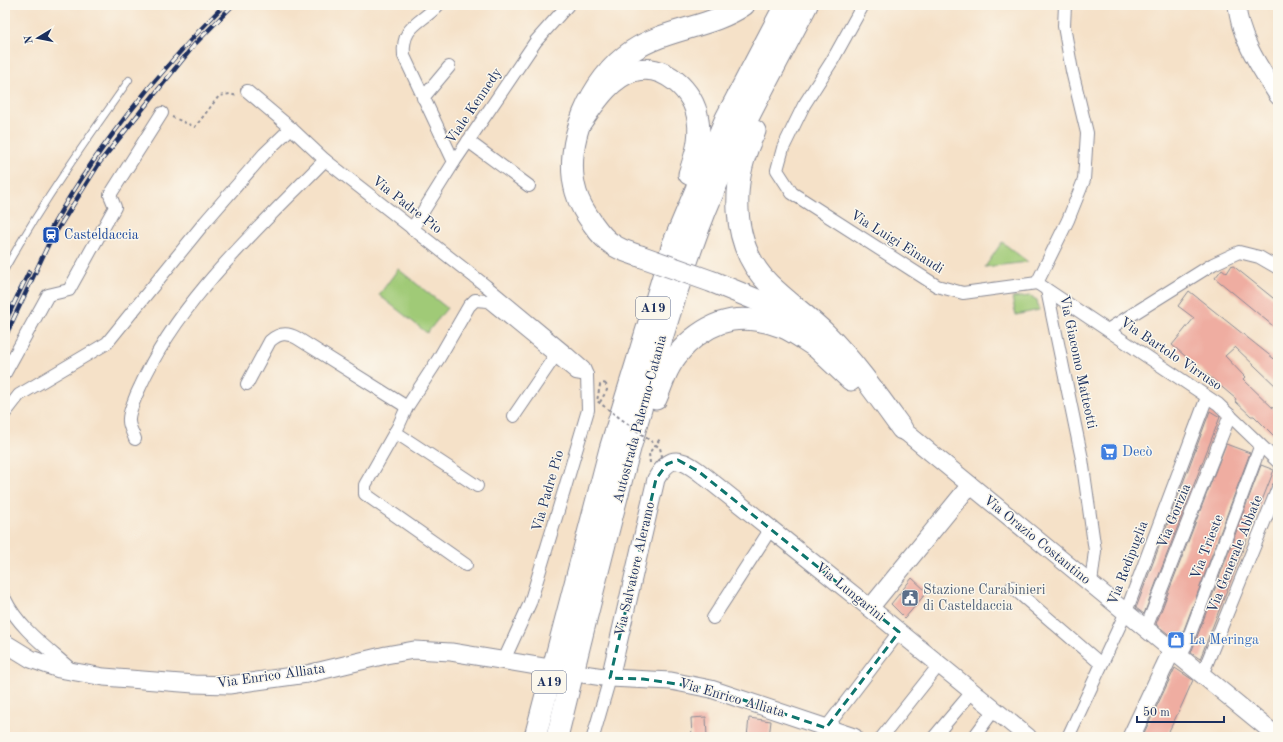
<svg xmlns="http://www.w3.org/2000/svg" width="1283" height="742" font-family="'Old Standard TT',serif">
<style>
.green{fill:#a0ca77;stroke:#5e7c6a}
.building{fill:#efada1}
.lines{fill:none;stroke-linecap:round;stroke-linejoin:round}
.lane-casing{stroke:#888893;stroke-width:8}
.street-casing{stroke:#888893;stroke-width:14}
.secondary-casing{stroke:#888893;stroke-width:19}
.highway-casing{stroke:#888893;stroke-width:23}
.path{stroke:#888893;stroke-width:2;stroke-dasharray:3 3;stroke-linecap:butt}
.lane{stroke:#fff;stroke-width:6}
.street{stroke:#fff;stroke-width:12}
.secondary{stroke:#fff;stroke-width:17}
.highway{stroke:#fff;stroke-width:21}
.rail-casing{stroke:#1b2f5e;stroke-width:4.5}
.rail{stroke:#fbf7ec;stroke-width:3;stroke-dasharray:9;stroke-linecap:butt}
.highway-bridge-casing{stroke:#888893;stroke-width:23;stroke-linecap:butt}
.path-bridge{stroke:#888893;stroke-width:2;stroke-dasharray:3 3;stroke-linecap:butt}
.highway-bridge{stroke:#fff;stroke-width:21}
.marked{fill:none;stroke:#0f766e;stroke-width:3;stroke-dasharray:8 5;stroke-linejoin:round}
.labels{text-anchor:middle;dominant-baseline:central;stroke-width:3;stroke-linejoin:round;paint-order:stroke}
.shield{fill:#fbf7ec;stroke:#5e6b89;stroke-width:1}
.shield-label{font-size:13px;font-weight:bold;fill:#1b2f5e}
.street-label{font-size:14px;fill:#1b2f5e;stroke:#fbf7ec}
.transit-label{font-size:14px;fill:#164399;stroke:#fbf7ec;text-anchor:start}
.shop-label{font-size:14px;fill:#366cbe;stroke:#fbf7ec;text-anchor:start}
.service-label{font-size:14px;fill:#4e5e75;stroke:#fbf7ec;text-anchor:start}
</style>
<rect width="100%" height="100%" fill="#fbf7ec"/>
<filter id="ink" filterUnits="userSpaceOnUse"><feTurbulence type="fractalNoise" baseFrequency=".025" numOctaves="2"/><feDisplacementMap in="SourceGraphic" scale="8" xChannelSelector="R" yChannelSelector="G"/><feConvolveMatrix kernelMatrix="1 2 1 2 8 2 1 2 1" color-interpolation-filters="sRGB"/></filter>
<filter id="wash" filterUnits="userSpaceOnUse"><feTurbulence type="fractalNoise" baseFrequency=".012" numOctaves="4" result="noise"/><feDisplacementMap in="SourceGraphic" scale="16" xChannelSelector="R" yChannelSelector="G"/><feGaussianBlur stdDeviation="0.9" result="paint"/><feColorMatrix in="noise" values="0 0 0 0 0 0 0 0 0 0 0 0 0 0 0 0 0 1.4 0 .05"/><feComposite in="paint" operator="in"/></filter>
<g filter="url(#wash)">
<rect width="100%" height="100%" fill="#f5e1c8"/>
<!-- green -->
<g class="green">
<path d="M1002 242 1028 262 985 267Z"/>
<path d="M398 269 447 308 427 333 379 295Z"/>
<path d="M1030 296 1037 300 1039 310 1016 315 1012 298Z"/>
</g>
<g id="blocks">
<!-- building -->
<g class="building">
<path d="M1232 265 1278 302V330L1215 278 1222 269 1227 273Z"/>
<path d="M1189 291 1278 362V388L1235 347 1225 356 1245 377 1243 379 1278 413V440L1254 416H1251L1235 401 1236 399 1172 345 1194 318 1178 306Z"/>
<path d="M1210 411 1220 417 1144 614 1136 608Z"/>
<path d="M1226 444 1250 453 1179 643 1156 624Z"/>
<path d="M1261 465 1274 470 1200 659 1191 653Z"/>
<path d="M912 578 927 592 905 618 891 604Z"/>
<path d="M1175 668 1193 680 1181 707 1166 737H1142Z"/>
<path d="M706 717 707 737H692L691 718Z"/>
<path d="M749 718 771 721 769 737H747Z"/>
</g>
</g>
</g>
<g filter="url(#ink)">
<use href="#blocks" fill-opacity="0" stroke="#888893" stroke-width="1"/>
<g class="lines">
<defs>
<path id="lane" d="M5 269C42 203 85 142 129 80"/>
<g id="street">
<path d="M438 5C421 24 401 25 404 56L454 162"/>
<path d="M863 5 832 61 804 105 783 148 777 170 792 193 937 286 963 293 1037 283"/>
<path d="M247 91 291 128"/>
<path d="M423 98 449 67"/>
<path d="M468 141 529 186"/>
<path d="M412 229 454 162 536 41 568 5"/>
<path d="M1037 283 1218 404 1278 462"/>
<path d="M1037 283 1068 220 1084 180 1087 133 1072 71 1064 26 1065 5"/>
<path d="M1047 290 1082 459 1095 551 1091 583"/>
<path d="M1109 329 1213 264 1239 252 1259 257 1278 268"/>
<path d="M5 373 48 295 69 290 115 207 110 195 162 113"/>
<path d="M247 384 270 341C279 333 287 332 297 338L407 407"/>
<path d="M5 413 19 395 107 343 205 222 264 154 291 128 325 160 486 286 568 354 584 368 587 375 588 410 564 491 530 603 504 660"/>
<path d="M514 416 555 356"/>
<path d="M395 432 477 486"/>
<path d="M135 439C133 433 129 427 129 421 128 414 136 395 140 387 179 299 259 228 325 160"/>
<path d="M466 565 365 494V485L398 427 407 407 439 358 469 306 475 300 488 301 576 373 587 375"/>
<path d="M1012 587 1101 664"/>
<path d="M5 599C19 629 50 650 74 672"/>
<path d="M713 618 770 530"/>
<path d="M1146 628 1230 415"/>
<path d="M1181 658 1260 447"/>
<path d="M1202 675 1278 488"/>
<path d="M826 728 899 632"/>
<path d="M593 737 610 678"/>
<path d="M882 737 939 665"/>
<path d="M934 737 972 692"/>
<path d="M974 737 994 710"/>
<path d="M1068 737 1126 612 1207 397"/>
</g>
<g id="secondary">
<path d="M1237 5C1239 38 1261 69 1278 96"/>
<path d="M902 429 1278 737"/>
<path d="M870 608 970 485"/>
<path d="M5 643 31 659 59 669 104 677 194 684 229 685 307 674 386 655 414 650 451 652 543 667"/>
<path d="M583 674 610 678 671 681 711 689 854 737"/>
<path d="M610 678 656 479C669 457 677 456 698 471L870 608 1028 737"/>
<path d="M1131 737 1172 650"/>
</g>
<g id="highway">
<path d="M581 122C594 104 610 78 633 71 663 62 694 90 698 120 701 139 695 157 689 174"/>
<path d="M755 131C731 179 729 244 769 284 787 302 808 316 826 334 855 363 878 396 902 429"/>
<path d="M640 256C631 253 619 250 612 244 605 240 598 231 593 224 586 214 579 204 576 192 562 144 591 78 632 51 666 28 711 28 744 5"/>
<path d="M713 282 757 300 785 318 851 380"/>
<path d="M656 399C661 388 664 376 670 366 674 358 681 350 687 344 716 317 745 313 782 327 795 332 807 342 819 349"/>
<path d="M535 737 610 449 673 244 726 118 785 5"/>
<path d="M557 737C599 568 638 397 697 233 726 154 768 80 807 5"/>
</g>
</defs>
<!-- lane casing -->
<use href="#lane" class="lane-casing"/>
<!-- street casing -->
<use href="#street" class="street-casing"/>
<!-- secondary casing -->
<use href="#secondary" class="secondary-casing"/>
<!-- highway casing -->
<use href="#highway" class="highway-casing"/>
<!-- path -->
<g class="path">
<path d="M172 117 195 127 219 96 230 94 237 96"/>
<path d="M600 402 607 390 606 384"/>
<path d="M650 463 649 453 660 439"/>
</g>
<!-- lane -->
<use href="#lane" class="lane"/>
<!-- street -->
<use href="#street" class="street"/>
<!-- secondary -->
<use href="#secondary" class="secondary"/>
<!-- highway -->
<use href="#highway" class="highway"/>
<defs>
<g id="rail">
<path d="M46 238C90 155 158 72 224 5"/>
<path d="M5 322 29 272"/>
<path d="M5 337 49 243 100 162 195 44 233 5"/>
</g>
</defs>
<!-- rail casing -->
<use href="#rail" class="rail-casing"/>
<!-- rail -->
<use href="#rail" class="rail"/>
<defs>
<path id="highway-bridge" d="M640 256 713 282"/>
</defs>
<!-- highway-bridge casing -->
<use href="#highway-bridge" class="highway-bridge-casing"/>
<!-- path-bridge -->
<path class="path-bridge" d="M606 384 603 383 600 385 597 401 660 448 662 456 659 461"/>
<!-- highway-bridge -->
<use href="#highway-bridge" class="highway-bridge"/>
</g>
</g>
<!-- marked area -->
<path class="marked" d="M678 460 698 471 899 632 826 728 711 689 643 679 610 678 656 479 667 464Z"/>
<!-- icons -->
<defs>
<symbol id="station-square" viewBox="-11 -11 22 22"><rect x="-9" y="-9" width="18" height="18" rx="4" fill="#1a4fb4" stroke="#fbf7ec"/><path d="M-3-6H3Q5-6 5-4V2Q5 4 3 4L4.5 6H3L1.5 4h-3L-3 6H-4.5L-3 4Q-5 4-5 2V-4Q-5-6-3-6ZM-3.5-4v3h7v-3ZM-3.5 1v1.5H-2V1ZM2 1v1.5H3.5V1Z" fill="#fff"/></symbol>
<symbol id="supermarket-square" viewBox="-11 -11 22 22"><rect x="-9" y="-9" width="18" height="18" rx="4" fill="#3f7fe0" stroke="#fbf7ec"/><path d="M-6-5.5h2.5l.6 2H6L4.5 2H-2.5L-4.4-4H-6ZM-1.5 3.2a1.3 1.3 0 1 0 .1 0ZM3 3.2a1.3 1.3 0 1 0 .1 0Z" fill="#fff"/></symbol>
<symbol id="civic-square" viewBox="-11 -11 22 22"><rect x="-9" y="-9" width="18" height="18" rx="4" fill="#5c6f8a" stroke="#fbf7ec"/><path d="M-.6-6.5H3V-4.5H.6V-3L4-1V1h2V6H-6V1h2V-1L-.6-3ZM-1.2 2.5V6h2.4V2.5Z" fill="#fff"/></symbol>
<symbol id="shop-square" viewBox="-11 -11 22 22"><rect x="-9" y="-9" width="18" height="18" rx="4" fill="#3f7fe0" stroke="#fbf7ec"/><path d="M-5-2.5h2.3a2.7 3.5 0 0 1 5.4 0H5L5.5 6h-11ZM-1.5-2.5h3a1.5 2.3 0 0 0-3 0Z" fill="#fff"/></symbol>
</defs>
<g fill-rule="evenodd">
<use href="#station-square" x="41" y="225" width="20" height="20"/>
<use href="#supermarket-square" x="1099" y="442" width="20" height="20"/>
<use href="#civic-square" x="900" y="588" width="20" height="20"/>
<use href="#shop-square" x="1166" y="630" width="20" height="20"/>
</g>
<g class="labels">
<!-- shield labels -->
<g class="shield">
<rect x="636" y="297" width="34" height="22" rx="3"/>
<rect x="532" y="671" width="34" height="22" rx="3"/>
</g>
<g class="shield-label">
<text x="653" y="308">A19</text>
<text x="549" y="682">A19</text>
</g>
<!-- street labels -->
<g class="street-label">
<text transform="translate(474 106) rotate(-56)">Viale Kennedy</text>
<text transform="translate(407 205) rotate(38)">Via Padre Pio</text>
<text transform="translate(897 242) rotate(32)">Via Luigi Einaudi</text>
<text transform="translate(1171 354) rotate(34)">Via Bartolo Virruso</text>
<text transform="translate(1078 362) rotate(78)">Via Giacomo Matteotti</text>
<text transform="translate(640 419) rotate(-75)">Autostrada Palermo-Catania</text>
<text transform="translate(548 491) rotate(-74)">Via Padre Pio</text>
<text transform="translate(1174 516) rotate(-68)">Via Gorizia</text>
<text transform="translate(1037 540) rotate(39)">Via Orazio Costantino</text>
<text transform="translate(1207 547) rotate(-69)">Via Trieste</text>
<text transform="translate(1235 554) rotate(-68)">Via Generale Abbate</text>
<text transform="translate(1128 563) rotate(-69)">Via Redipuglia</text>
<text transform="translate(635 569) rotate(-77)">Via Salvatore Aleramo</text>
<text transform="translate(850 592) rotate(39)">Via Lungarini</text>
<text transform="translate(271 676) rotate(-8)">Via Enrico Alliata</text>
<text transform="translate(732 698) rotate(16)">Via Enrico Alliata</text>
</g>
<!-- transit labels -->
<g class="transit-label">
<text x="64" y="235">Casteldaccia</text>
</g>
<!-- shop labels -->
<g class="shop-label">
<text x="1122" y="452">Decò</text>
<text x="1189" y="640">La Meringa</text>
</g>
<!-- service labels -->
<g class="service-label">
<text x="923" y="590">Stazione Carabinieri<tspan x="923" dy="16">di Casteldaccia</tspan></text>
</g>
</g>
<!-- margin -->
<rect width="1283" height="742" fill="none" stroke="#fbf7ec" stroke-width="20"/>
<!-- north arrow -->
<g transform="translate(38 38) rotate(260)" stroke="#fbf7ec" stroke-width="3" paint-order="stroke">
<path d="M0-3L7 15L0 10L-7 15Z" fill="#1b2f5e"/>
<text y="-6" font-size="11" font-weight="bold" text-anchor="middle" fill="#1b2f5e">N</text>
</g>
<!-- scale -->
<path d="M1137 716v6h87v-6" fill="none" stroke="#1b2f5e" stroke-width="2"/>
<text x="1143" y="716" font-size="12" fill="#1b2f5e" stroke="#fbf7ec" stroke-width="3" paint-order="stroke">50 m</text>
</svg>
